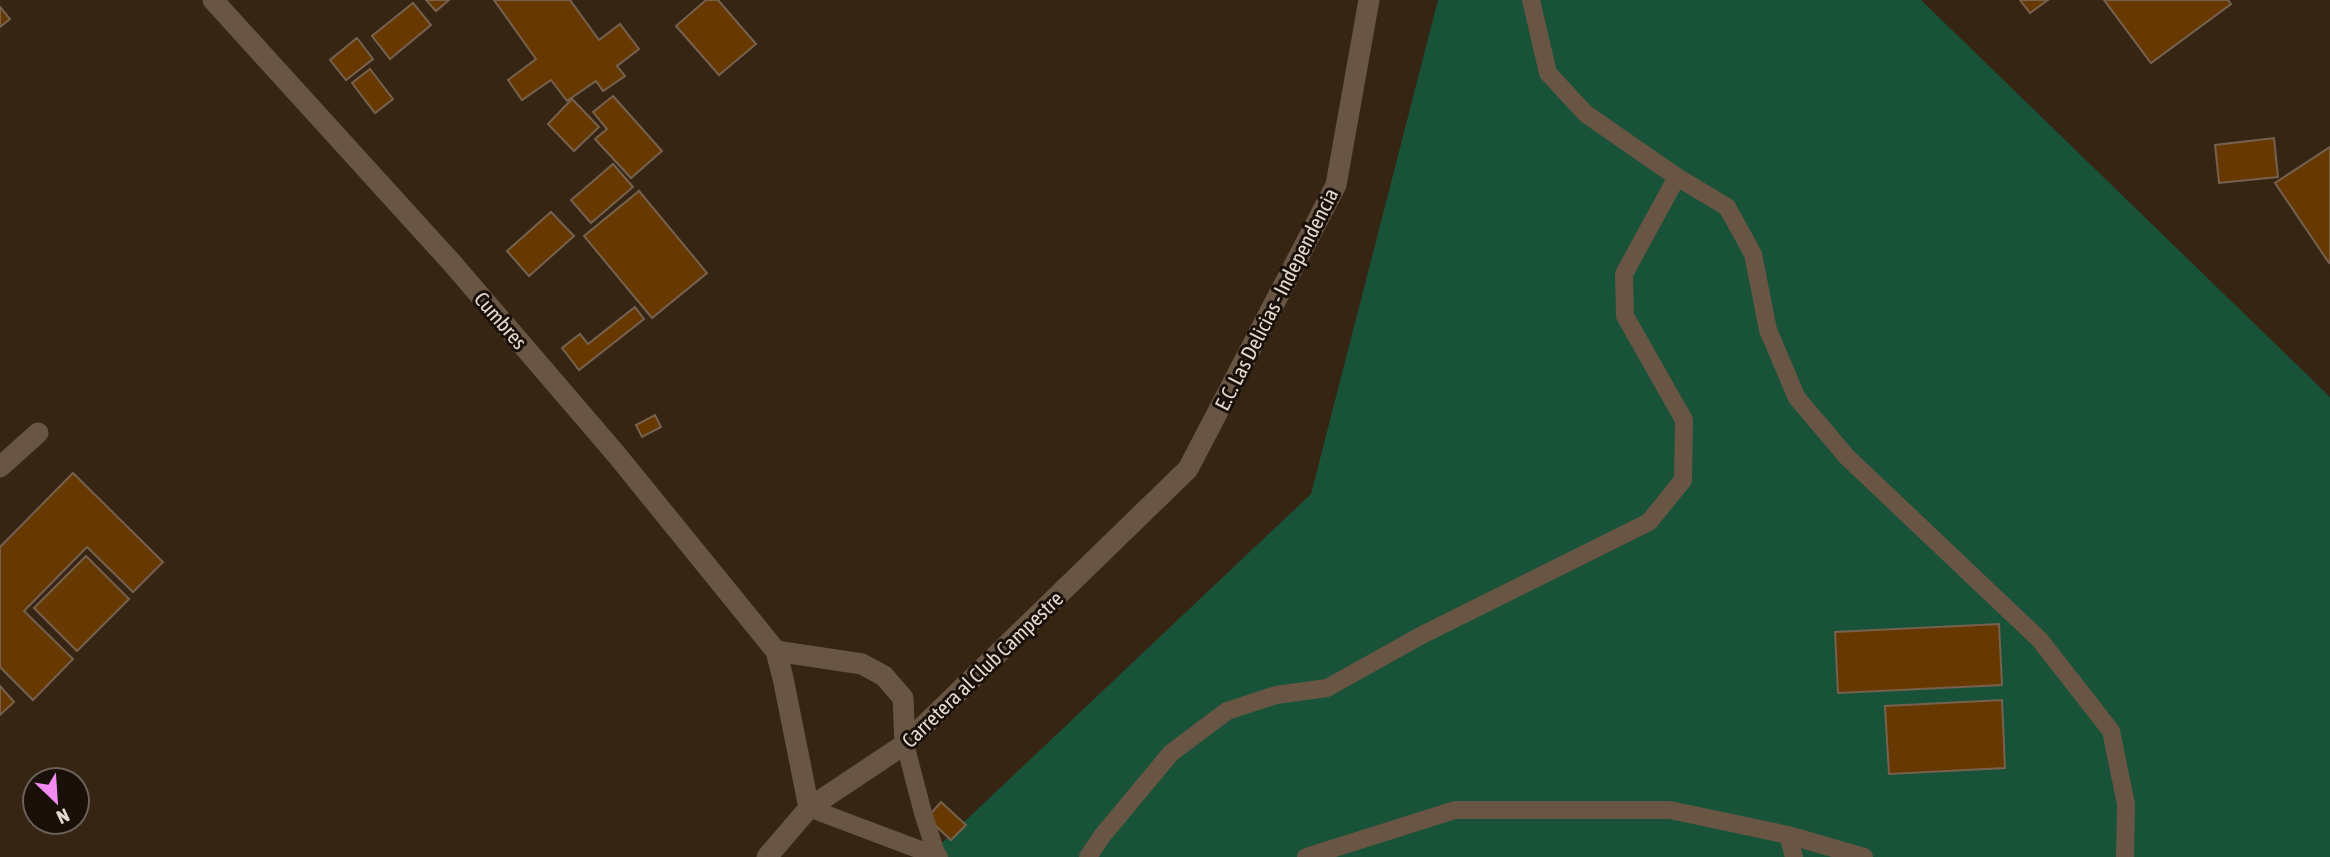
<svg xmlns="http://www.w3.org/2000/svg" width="2330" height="857" font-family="'Asap Condensed',sans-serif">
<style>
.green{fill:#185239}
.building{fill:#673900;stroke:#76614f;stroke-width:2}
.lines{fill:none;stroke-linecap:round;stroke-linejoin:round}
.lane{stroke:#695543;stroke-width:18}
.street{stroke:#695543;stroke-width:21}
.secondary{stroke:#695543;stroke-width:21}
.labels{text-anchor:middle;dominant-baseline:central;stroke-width:6;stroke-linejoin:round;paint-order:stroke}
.street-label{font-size:21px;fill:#e5d9cf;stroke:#181009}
</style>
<rect width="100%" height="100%" fill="#372514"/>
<!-- green -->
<path class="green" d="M1438 0H1921L2330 397V857H927L1311 494Z"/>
<!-- building -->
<g class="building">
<path d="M426 0H449L436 11Z"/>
<path d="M494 0H570L599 40 620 24 639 49 617 66 625 76 603 91 596 81 567 101 551 80 522 100 508 80 536 59Z"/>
<path d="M706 0H718L756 44 719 75 676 26Z"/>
<path d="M2020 0H2048L2030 13Z"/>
<path d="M2104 0H2228L2231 4 2151 63Z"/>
<path d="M413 3 431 25 390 59 372 36Z"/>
<path d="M0 7 10 19 0 27Z"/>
<path d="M357 38 373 59 346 80 330 60Z"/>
<path d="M370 69 393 99 375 113 352 83Z"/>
<path d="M613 96 662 151 631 178 595 139 607 129 593 112Z"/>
<path d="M572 99 599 127 574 151 548 124Z"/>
<path d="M2274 138 2278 177 2219 183 2215 145Z"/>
<path d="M2330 147V262L2329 263 2275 183Z"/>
<path d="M613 164 633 187 591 223 571 200Z"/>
<path d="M639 191 707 273 652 318 584 236Z"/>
<path d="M551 212 574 236 529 276 507 251Z"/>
<path d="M635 307 644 319 579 370 562 348 580 334 588 344Z"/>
<path d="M655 415 661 427 642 437 636 425Z"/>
<path d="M73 473 163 562 133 592 87 547 24 611 73 659 33 700 0 667V547Z"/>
<path d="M86 556 129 599 77 651 34 608Z"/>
<path d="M1999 624 2002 685 1838 693 1835 632Z"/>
<path d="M0 686 14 702 0 715Z"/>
<path d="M2002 700 2005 768 1889 774 1885 706Z"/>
<path d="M941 802 966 825 951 840 927 818Z"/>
</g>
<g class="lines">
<!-- lane -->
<g class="lane">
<path d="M1531 0 1548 73 1586 114 1677 177 1727 207 1753 254 1768 330 1797 398 1847 457 2040 640 2111 731 2126 804 2125 857"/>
<path d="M905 744 923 813 937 856"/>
<path d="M809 808 939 857"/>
<path d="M1788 835 1794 857"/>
<path d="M1088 857 1102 836 1171 753 1227 711 1276 695 1327 688 1422 635 1649 522 1683 480 1684 420 1625 316 1624 274 1677 177"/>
<path d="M1306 857 1455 810H1670L1788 835 1864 857"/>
</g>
<!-- street -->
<path class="street" d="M0 467 38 433"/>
<!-- secondary -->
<g class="secondary">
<path d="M213 0 452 263 616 454 776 651 783 678 809 808"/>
<path d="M776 651 862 664 884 676 903 698 905 744"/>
<path d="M767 857 809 808 905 744 1188 469 1336 185 1369 0"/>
</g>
</g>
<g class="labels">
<!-- street labels -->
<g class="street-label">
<text transform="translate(1276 299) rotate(-63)">E.C. Las Delicias - Independencia</text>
<text transform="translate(501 320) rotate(49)">Cumbres</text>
<text transform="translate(982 669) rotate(-44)">Carretera al Club Campestre</text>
</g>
</g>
<!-- north arrow -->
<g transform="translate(56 801) rotate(155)"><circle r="33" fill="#181009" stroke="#6a6058" stroke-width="2"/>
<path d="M0-5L12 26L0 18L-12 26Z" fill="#f38af2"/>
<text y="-10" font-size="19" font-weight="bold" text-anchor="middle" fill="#e5d9cf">N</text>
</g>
</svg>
